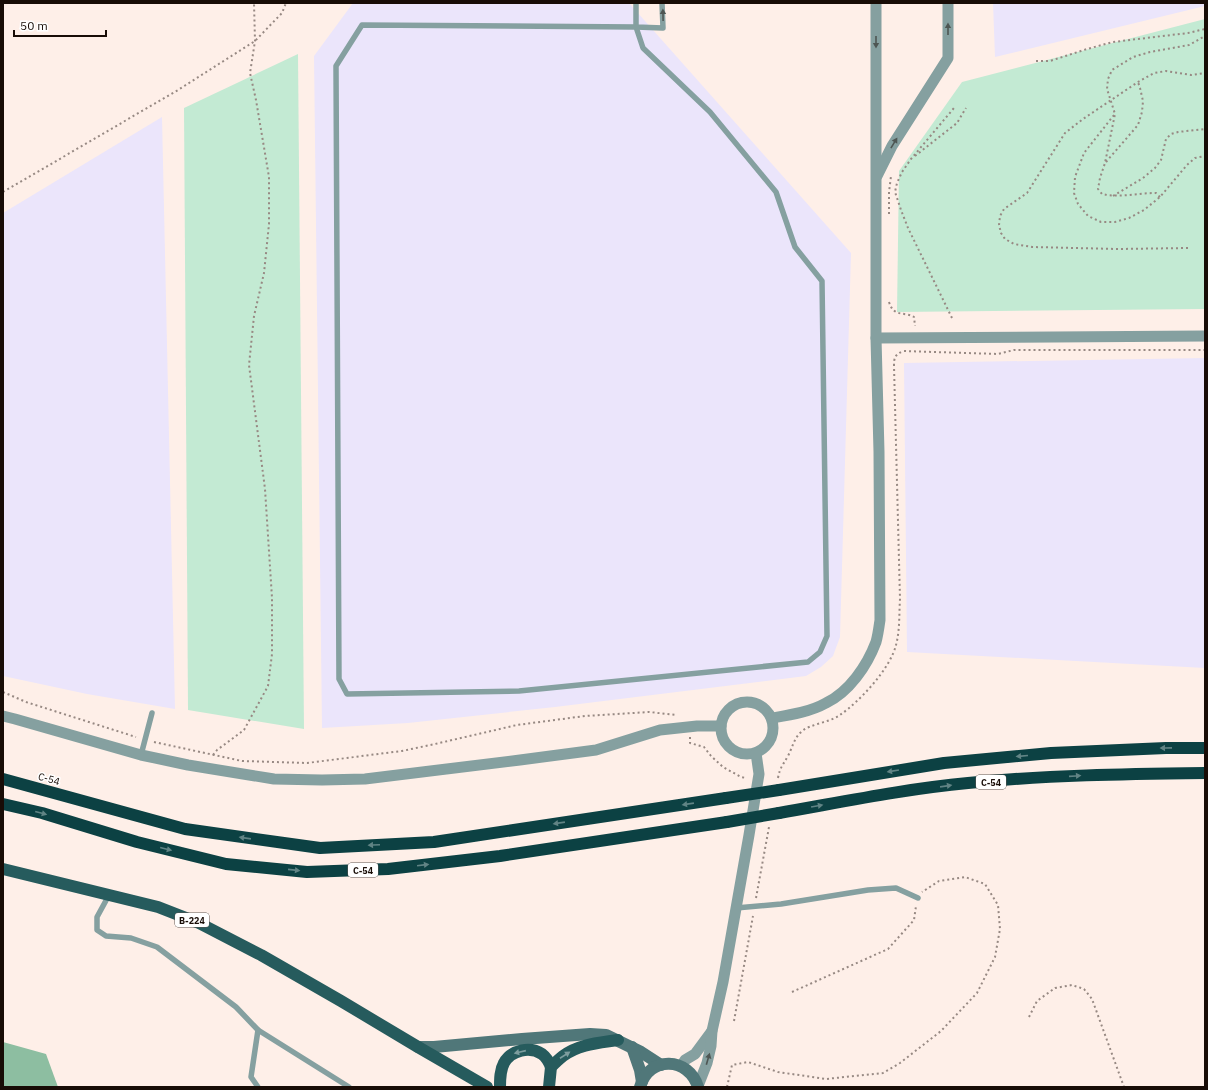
<svg xmlns="http://www.w3.org/2000/svg" width="1208" height="1090" font-family="'IBM Plex Sans',sans-serif">
<style>
.industrial{fill:#ebe5fb}
.green{fill:#c3ead3}
.forest{fill:#8dbea1}
.lines{fill:none;stroke-linecap:round;stroke-linejoin:round}
.path{stroke:#978983;stroke-width:2;stroke-dasharray:2 3;stroke-linecap:butt}
.lane{stroke:#85a0a0;stroke-width:5.5}
.street{stroke:#85a0a0;stroke-width:11}
.secondary{stroke:#507779;stroke-width:12}
.primary{stroke:#265b5d;stroke-width:12}
.highway{stroke:#0c4143;stroke-width:12}
.highway-bridge{stroke:#0c4143;stroke-width:12}
.oneway{fill:#4e5653}
.oneway2{fill:#618485}
.oneway3{fill:#7d9d9e}
.labels{text-anchor:middle;dominant-baseline:central;stroke-width:3;stroke-linejoin:round;paint-order:stroke}
.shield{fill:#fff;stroke:#5d5551;stroke-width:1}
.shield-label{font-size:9px;font-weight:bold;fill:#180c06}
.street-label{font-size:10px;fill:#180c06;stroke:#fff}
</style>
<rect width="100%" height="100%" fill="#feefe8"/>
<!-- industrial -->
<g class="industrial">
<path d="M353 3H629L851 253 840 637 833 656 821 667 806 676 555 707 408 723 322 728 314 56Z"/>
<path d="M993 3H1205V6L995 57Z"/>
<path d="M162 117 175 709 87 694 3 676V213Z"/>
<path d="M1205 358V668L907 652 904 363Z"/>
</g>
<!-- green -->
<g class="green">
<path d="M1205 19V309L897 312 899 171 962 82Z"/>
<path d="M298 54 304 729 188 710 184 108Z"/>
</g>
<!-- forest -->
<path class="forest" d="M3 1042 46 1054 58 1087H3Z"/>
<g class="lines">
<!-- path -->
<g class="path">
<path d="M1036 61H1050L1087 49 1113 42 1188 33 1205 29"/>
<path d="M1114 115 1084 153 1075 177 1074 193 1078 204 1088 216 1101 222H1115L1129 218 1144 210 1160 197 1187 165 1195 158 1205 156"/>
<path d="M915 156 957 123 966 108"/>
<path d="M1106 162 1138 125 1142 112 1143 101 1140 88 1138 82"/>
<path d="M3 192 178 90 255 41 282 13 286 3"/>
<path d="M1113 196 1143 178 1155 168 1161 160 1166 139 1171 134 1178 132 1205 129"/>
<path d="M1160 197 1156 193C1138 193 1119 198 1102 194L1098 189 1100 178 1105 163 1115 114 1107 89 1108 79 1112 70 1133 57 1150 52 1189 45 1205 36"/>
<path d="M889 214V192L891 176"/>
<path d="M1188 248 1118 249 1032 247 1014 244 1005 239 1001 233 999 225 1000 216 1004 209 1027 193 1065 133 1083 119 1138 82 1154 73 1166 71 1191 75 1205 73"/>
<path d="M889 302C894 318 904 311 914 317L915 326"/>
<path d="M952 318 908 228 901 210 895 192 897 183 902 172 911 159 954 108"/>
<path d="M3 692 26 702 136 737"/>
<path d="M690 737V743L704 747 711 756 723 767 741 777 746 778"/>
<path d="M154 742 242 761 307 763 402 751 435 744 517 725 585 716 649 712 677 715"/>
<path d="M213 755 217 750 244 730 268 686 272 654V598L265 489 249 365 254 316 264 273 269 224V177L256 100 250 73 255 41 254 3"/>
<path d="M778 778C780 767 783 765 788 756 794 744 795 733 809 727 819 723 831 721 840 715 860 701 890 669 896 645 900 630 899 614 900 599L894 366C894 357 895 355 903 351L998 354 1014 350H1205"/>
<path d="M756 898 769 827"/>
<path d="M792 992 888 949 914 920 916 906"/>
<path d="M1029 1017 1037 1001 1055 988 1072 985 1084 989 1092 999 1124 1087"/>
<path d="M734 1021 753 916"/>
<path d="M727 1087 732 1065 748 1062 778 1072 826 1079 883 1073 900 1063 941 1031 977 993 995 957 1000 929 998 905 985 884 965 877 939 881 922 892"/>
</g>
<!-- lane -->
<g class="lane">
<path d="M636 3V27L663 28 662 3"/>
<path d="M362 25 636 27 643 48 710 112 776 192 795 247 822 281 827 636 820 652 808 662 519 691 347 694 339 679 336 66Z"/>
<path d="M141 755 152 713"/>
<path d="M109 895 97 917V930L106 936 131 938 157 947 236 1007 258 1030 349 1087"/>
<path d="M736 908 781 904 868 890 896 888 918 898"/>
<path d="M258 1087 251 1077 258 1030"/>
</g>
<!-- street -->
<g class="street">
<path d="M877 176 892 146 948 58V3"/>
<path d="M876 338 1205 336"/>
<circle cx="747" cy="728" r="26"/>
<path d="M3 716 15 719 141 755 188 765 274 779 322 780 365 779 520 760 596 750 660 730 697 726H721"/>
<path d="M772 718C790 715 810 712 826 703 849 692 867 666 876 642 878 635 879 627 880 620L879 452 876 338V3"/>
<path d="M681 1066 685 1060 695 1054 712 1031"/>
<path d="M698 1086 707 1063 711 1046 712 1031 723 982 749 835 759 774 756 753"/>
</g>
<!-- secondary -->
<g class="secondary">
<path d="M418 1047H434L522 1039 590 1034 606 1035 641 1052 661 1065"/>
<path d="M632 1047 640 1070 642 1082"/>
<path d="M640 1087C649 1055 689 1057 698 1087"/>
</g>
<!-- primary -->
<g class="primary">
<path d="M3 869 158 907 199 923 261 955 341 1001 418 1047 487 1087"/>
<path d="M500 1087C500 1079 500 1070 504 1063 511 1050 530 1046 542 1054 546 1057 549 1062 551 1067"/>
<path d="M549 1087 551 1067C555 1063 559 1059 563 1056 579 1044 599 1043 618 1040"/>
</g>
<!-- highway -->
<g class="highway">
<path d="M3 779 185 829 320 848 434 842 726 798"/>
<path d="M779 790 944 763 1051 753 1166 748H1205"/>
<path d="M3 804 42 813 137 842 226 864 307 872 388 869 500 856 727 822"/>
<path d="M779 813C842 802 904 789 968 783 1047 775 1126 774 1205 773"/>
</g>
<!-- highway-bridge -->
<g class="highway-bridge">
<path d="M726 798 779 790"/>
<path d="M727 822 779 813"/>
</g>
</g>
<!-- one-way arrows -->
<defs><path id="oneway-solid" d="M-6-.8H1V-3.2L6.5 0L1 3.2V.8H-6Z"/></defs>
<g class="oneway">
<use href="#oneway-solid" transform="translate(663 15) rotate(-91)"/>
<use href="#oneway-solid" transform="translate(948 29) rotate(-90)"/>
<use href="#oneway-solid" transform="translate(876 42) rotate(90)"/>
<use href="#oneway-solid" transform="translate(894 143) rotate(-59)"/>
<use href="#oneway-solid" transform="translate(708 1059) rotate(-74)"/>
</g>
<g class="oneway2">
<use href="#oneway-solid" transform="translate(1166 748) rotate(179)"/>
<use href="#oneway-solid" transform="translate(1022 756) rotate(175)"/>
<use href="#oneway-solid" transform="translate(893 771) rotate(171)"/>
<use href="#oneway-solid" transform="translate(1075 776) rotate(-4)"/>
<use href="#oneway-solid" transform="translate(946 786) rotate(-8)"/>
<use href="#oneway-solid" transform="translate(688 804) rotate(172)"/>
<use href="#oneway-solid" transform="translate(817 806) rotate(-10)"/>
<use href="#oneway-solid" transform="translate(41 813) rotate(15)"/>
<use href="#oneway-solid" transform="translate(559 823) rotate(172)"/>
<use href="#oneway-solid" transform="translate(245 838) rotate(-172)"/>
<use href="#oneway-solid" transform="translate(374 845) rotate(177)"/>
<use href="#oneway-solid" transform="translate(166 849) rotate(14)"/>
<use href="#oneway-solid" transform="translate(423 865) rotate(-7)"/>
<use href="#oneway-solid" transform="translate(294 870) rotate(6)"/>
</g>
<g class="oneway3">
<use href="#oneway-solid" transform="translate(520 1052) rotate(167)"/>
<use href="#oneway-solid" transform="translate(565 1055) rotate(-33)"/>
</g>
<g class="labels">
<!-- shield labels -->
<g class="shield">
<rect x="976" y="775" width="30" height="14" rx="3"/>
<rect x="348" y="863" width="30" height="14" rx="3"/>
<rect x="175" y="913" width="34" height="14" rx="3"/>
</g>
<g class="shield-label">
<text x="991" y="782">C-54</text>
<text x="363" y="870">C-54</text>
<text x="192" y="920">B-224</text>
</g>
<!-- street labels -->
<g class="street-label">
<text transform="translate(49 779) rotate(15)">C-54</text>
</g>
</g>
<!-- border -->
<rect width="1208" height="1090" fill="none" stroke="#180c06" stroke-width="8"/>
<!-- scale -->
<path d="M14 30v6h92v-6" fill="none" stroke="#180c06" stroke-width="2"/>
<text x="20" y="30" font-size="12" fill="#180c06" stroke="#ffffff" stroke-width="3" paint-order="stroke">50 m</text>
</svg>
